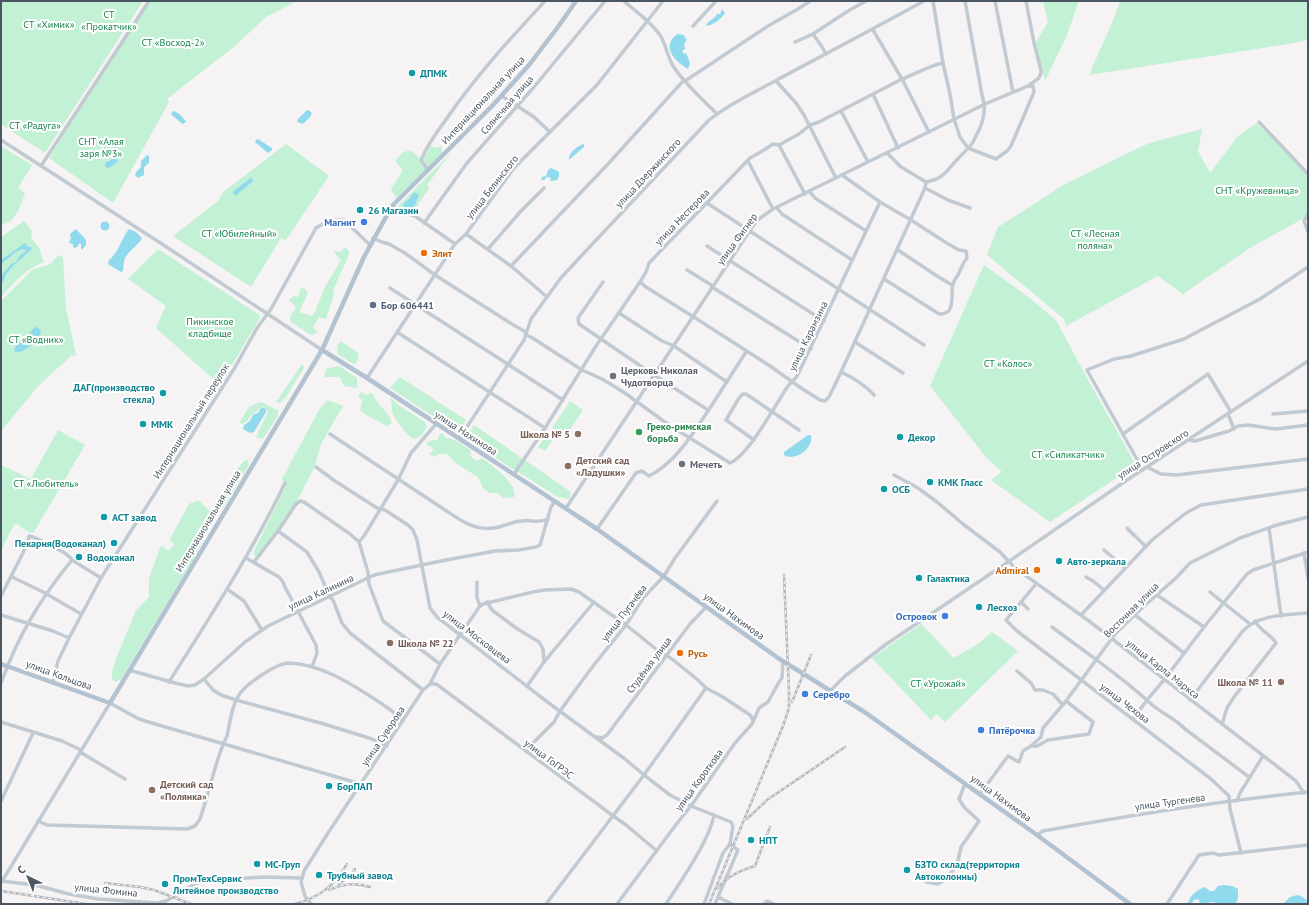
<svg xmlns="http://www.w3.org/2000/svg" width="1309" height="905" font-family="'PT Sans',sans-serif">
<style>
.green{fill:#c3f1d5}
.water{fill:#90daee}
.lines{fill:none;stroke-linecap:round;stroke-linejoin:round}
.minor{stroke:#c1cad2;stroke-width:3.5}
.major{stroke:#b3c2d1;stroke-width:4.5}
.rail-casing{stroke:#b5b8bd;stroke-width:2.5}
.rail{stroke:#fff;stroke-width:1;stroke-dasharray:3;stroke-linecap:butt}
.culture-dot{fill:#0f9aa8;stroke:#fff;stroke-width:1.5}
.shop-dot{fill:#3f7fe0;stroke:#fff;stroke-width:1.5}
.food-dot{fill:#e8710a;stroke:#fff;stroke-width:1.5}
.service-dot{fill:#5c6f8a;stroke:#fff;stroke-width:1.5}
.worship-dot{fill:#6b7280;stroke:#fff;stroke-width:1.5}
.leisure-dot{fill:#2e9e5b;stroke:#fff;stroke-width:1.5}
.education-dot{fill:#8d6e63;stroke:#fff;stroke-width:1.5}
.labels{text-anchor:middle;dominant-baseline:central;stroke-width:4;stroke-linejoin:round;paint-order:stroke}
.park-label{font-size:10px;fill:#17864f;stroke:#fff}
.culture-label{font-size:10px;font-weight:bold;fill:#0d838f;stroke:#fff;text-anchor:start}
.street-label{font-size:10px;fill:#4a5661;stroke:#fff}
.shop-label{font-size:10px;font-weight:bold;fill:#366cbe;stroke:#fff;text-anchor:end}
.food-label{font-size:10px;font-weight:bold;fill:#c56008;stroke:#fff;text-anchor:start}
.service-label{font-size:10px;font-weight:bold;fill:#4e5e75;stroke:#fff;text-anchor:start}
.worship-label{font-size:10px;font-weight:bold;fill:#5b616d;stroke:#fff;text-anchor:start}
.leisure-label{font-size:10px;font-weight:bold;fill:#27864d;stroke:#fff;text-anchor:start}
.education-label{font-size:10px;font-weight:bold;fill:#785e54;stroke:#fff;text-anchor:start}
</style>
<rect width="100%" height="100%" fill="#f5f3f3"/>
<!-- green -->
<g class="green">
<path d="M1 1H143L45 153 1 124Z"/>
<path d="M150 1H297L266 17 235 46 167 99 169 102 113 203 49 158 117 50Z"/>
<path d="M1043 1H1079L1067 35 1045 81 1035 44 1048 22Z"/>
<path d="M1120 1H1308V40L1288 44 1089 75 1114 18Z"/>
<path d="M1257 123 1308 175V216L1253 246 1183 294 1158 276 1066 326 1064 319 987 255 998 227 1065 184 1149 143 1202 129 1198 151 1210 173 1238 136Z"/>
<path d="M286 144 329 176 286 240 281 238 251 287 173 236 219 200 222 193Z"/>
<path d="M1 146 32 165 18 188 25 193 18 211 12 220 1 226Z"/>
<path d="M431 146 437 148 442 146V155L429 168 423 160Z"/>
<path d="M410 150 419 157 420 162 426 170 396 198 391 189 403 170 395 161 402 153Z"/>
<path d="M449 155 427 185 429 189 420 201 414 214 403 211 398 206Z"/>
<path d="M24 221 32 231C29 241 36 241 39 248 41 253 42 257 44 262 26 268 14 283 1 297V237Z"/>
<path d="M345 247 349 251 348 257 334 288 333 298 326 319 319 317 313 327 317 332 315 334 311 335 291 322 290 317 296 307 289 300 294 296 298 297 301 288 305 289 308 293 300 310 301 313 313 316 325 287 341 260 336 255 334 251 341 252Z"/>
<path d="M158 249 261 316 220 385 156 328 166 306 128 279Z"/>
<path d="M59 255 63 257 66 308 76 355 71 356 39 385 1 431V301L33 269 45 266 51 263Z"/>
<path d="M984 265 1027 296 1056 320 1089 382 1136 465 1050 522 991 480 1002 472 985 456 930 386Z"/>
<path d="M341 341 358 353 359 358 355 364 350 362 338 354 337 346Z"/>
<path d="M302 364 304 368 286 397 280 403 276 402Z"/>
<path d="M339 366 357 378V388L344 386 340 377H324L326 369Z"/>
<path d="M400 377 466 420 459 433 390 388Z"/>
<path d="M361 392 367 395 371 393C375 396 374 398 377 401 382 409 389 413 392 423L387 426 366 415 360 410 362 401 358 395Z"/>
<path d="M391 398 400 406 425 422 427 426C424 433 420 438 413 439 407 435 394 419 392 411 391 406 393 404 390 399Z"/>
<path d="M328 400 343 406 321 444 315 466 297 501 277 530 256 557 253 553 286 486 282 479 320 408Z"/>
<path d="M570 401 583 410 565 437 552 428Z"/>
<path d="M261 402 278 410V416L263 439 256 437 268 411 263 406C260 409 256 412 252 415 248 419 248 421 242 424L239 423 249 407Z"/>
<path d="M474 425 571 492 569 499 558 497 478 447 466 437Z"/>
<path d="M58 430 85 445 34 532 31 533 20 527V525L15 524 9 534 1 551V465L31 479Z"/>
<path d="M443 433 446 438C455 438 463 446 471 450L470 456 477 461 482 458C492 466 518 483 514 497L504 498 496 493H489L483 488 478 477 457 464 447 454H439L434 457 429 454 433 450V447L428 446 427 443 432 440H437L440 434Z"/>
<path d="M548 433 554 438 545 451 538 447Z"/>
<path d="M245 460H248L249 465 221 511 218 508C220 492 234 472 245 460Z"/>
<path d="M198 500 215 516 193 560 121 679 116 682 112 679V673L115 661 136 610 149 597V578L161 545 169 551 174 545 170 539 189 504Z"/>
<path d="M921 624 954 658 978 644 992 632 1018 651 945 722 936 714 931 720 872 658Z"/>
</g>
<!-- water -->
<g class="water">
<path d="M722 9 725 13C721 19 713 25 706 26 708 20 715 19 717 14H720Z"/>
<path d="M677 34 684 35 685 38 687 39 684 45 685 49 682 51 684 54 686 53 690 63 688 69C679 64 665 52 671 41 672 38 675 36 677 34Z"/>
<path d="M307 110H308L312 113 310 117 303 124 298 122 297 120Z"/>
<path d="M173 111C178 112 183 117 186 122L183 124 181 123 171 114Z"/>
<path d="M258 139 272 148V150L268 153 255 142 256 140Z"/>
<path d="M584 144V147L569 160C568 153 578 145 584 144Z"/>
<path d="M147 155 149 156V163L144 167V175L138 178 135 175 136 172 141 167V161Z"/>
<path d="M117 157 118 161C115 164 112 167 107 168L105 166V163Z"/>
<path d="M551 168 559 172V176L557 180 550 181 551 178 548 177 545 178V180H541L542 177 546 176 548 170Z"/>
<path d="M252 178 253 181 251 183 235 196 233 192 235 190 249 179Z"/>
<path d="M414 192 419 195C416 201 416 206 410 210L404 207 403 204 410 198Z"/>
<circle cx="105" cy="226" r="4.5"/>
<path d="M76 229 86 240V245L82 250 81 248V244L80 243 77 247 75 248 73 247V244L69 243 71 238 70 234Z"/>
<path d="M129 229 136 232 142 238C139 245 131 249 127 255 123 259 124 266 123 271L121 272 108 264 109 260C119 252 121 239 129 229Z"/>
<path d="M25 243 28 247H32V249C24 256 13 265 7 273 4 277 5 281 1 284V276L11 264 16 262 20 255 25 252V250L22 249 14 253 10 257 1 264V260Z"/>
<path d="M35 327C39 328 40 329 41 333 37 341 25 353 16 352L14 351 16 345C24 342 29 333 35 327Z"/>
<path d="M262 407 266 409V412L254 432 250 433 243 429 244 425 250 421 253 415 258 413Z"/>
<path d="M808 435H811C814 448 795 462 784 455V452Z"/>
<path d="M1224 885 1232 886 1238 889V899L1236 903 1223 904 1212 902 1198 904 1200 901 1197 899 1194 900 1191 904 1188 903C1190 895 1197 890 1205 887L1210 891H1214L1218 886Z"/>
<path d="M1297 895 1301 896 1308 901V904H1283L1290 897Z"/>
</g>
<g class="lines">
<!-- minor -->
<g class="minor">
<path d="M624 1C636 12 650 21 660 35 666 44 667 56 673 66 685 84 702 99 717 114"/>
<path d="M933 1 943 63 950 94 954 119 960 137 968 148 996 159 1007 151 1011 146 1034 92 1033 86H1029"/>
<path d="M995 1 1013 92"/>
<path d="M693 26 716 1"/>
<path d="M873 30 902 79 929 132"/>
<path d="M813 34 822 47 826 54"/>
<path d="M795 42 813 34 848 11 866 1"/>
<path d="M685 81 768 26 798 9 810 1"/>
<path d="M776 81 796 103 804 115 836 178"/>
<path d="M873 94 898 148"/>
<path d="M502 96 534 117 550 132"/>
<path d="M841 111 868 162"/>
<path d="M1259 122 1308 174"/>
<path d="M1 140 162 244 322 350"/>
<path d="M779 145 805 194"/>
<path d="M887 153 901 167 926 182"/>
<path d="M748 161 773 209"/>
<path d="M41 166 149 1"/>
<path d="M428 170 421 160C427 146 436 133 445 121 474 78 510 39 545 1"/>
<path d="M842 175 880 202 911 220 945 242 959 250 966 251 967 258C962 264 961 269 958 275 956 278 954 280 953 284 950 294 957 315 939 314L884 279"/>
<path d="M926 182C942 179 944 174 954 163 959 157 966 151 971 145 974 142 975 137 977 134 984 121 987 109 982 95L965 1"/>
<path d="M925 188 948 200 970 208"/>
<path d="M809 191 815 198 866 231"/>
<path d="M707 203 924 345"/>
<path d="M392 206 399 211 415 216 455 244"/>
<path d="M777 208 782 214 852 260"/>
<path d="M1308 214 1304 221 1308 232"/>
<path d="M424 223 467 163 534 87 605 1"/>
<path d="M466 234 511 266 547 297"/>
<path d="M373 238 382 242 389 244 405 253 435 275 515 326 526 332"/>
<path d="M707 246 824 321"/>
<path d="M488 249 521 211 544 188"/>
<path d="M898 250 937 276 952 285"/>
<path d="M511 266 608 164 684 80"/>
<path d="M687 270 713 286"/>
<path d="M603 282 578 318 579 324 645 369 708 410"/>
<path d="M640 282 646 287 700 321 770 366 801 388 820 400 825 401 829 397 841 372 925 188 926 182"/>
<path d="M712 287 811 349"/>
<path d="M390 288 563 400"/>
<path d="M619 313 662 341 674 346 727 382"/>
<path d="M397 332 545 428"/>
<path d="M526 335 531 337 582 370 602 379 625 393 669 425 730 463C749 455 775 405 788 386 791 382 796 379 798 374L880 202"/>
<path d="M855 342 903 373"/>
<path d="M841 372C854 378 865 385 874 395"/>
<path d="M367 378 455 244 466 234 514 168 597 85 663 1"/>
<path d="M1228 414 1234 429"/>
<path d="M1273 414 1308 411"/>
<path d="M330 434 442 508C458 518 472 531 493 528 503 527 511 522 521 521 530 519 538 524 548 519"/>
<path d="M1123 434 1208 374 1231 412"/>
<path d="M459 439 524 340 531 319 560 279 583 254 709 120C729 104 753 93 775 81 825 54 875 28 924 1"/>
<path d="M754 440 726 420 739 398 743 394H746L799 430"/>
<path d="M1190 440 1195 441 1229 431 1238 426 1248 425 1276 429 1308 425"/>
<path d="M316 467 335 481 377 508 385 510 408 525 413 530 417 540 430 608 437 617 550 704 625 759 644 775 670 795 691 806 731 822 733 826 730 844 723 853 704 904"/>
<path d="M1147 467 1161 474 1177 475 1308 459"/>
<path d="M1143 470 1087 370 1114 359 1131 356 1184 339 1260 299 1308 267"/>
<path d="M514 474 545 428 596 346 640 282 646 272 649 263 750 158 764 150 773 144 779 145 799 134 810 125 819 122 902 79C916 74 928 66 943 63"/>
<path d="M894 475 918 488 937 502 963 524 1000 552 1015 568 1089 621 1296 781 1304 793"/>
<path d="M566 508 753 226 759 219 773 209 985 104 1028 86 1039 78 1041 73V70L1034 43 1026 1"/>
<path d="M1127 528C1133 535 1140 540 1146 547"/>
<path d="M1269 528 1281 616"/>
<path d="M597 529 636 473 642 471 649 476C675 463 692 435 708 411 721 391 733 372 746 352"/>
<path d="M278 531 307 552 319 572 330 597 333 600 342 623 350 633 423 690"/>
<path d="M359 542 364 536 398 480 411 453 436 424"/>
<path d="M1104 550 1125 568"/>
<path d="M1304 553 1308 578"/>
<path d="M246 558 279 577 283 582 285 587 316 645 317 653 312 667"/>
<path d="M254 562 278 531 296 504 300 501 304 502 350 534 359 542 368 572 369 584 383 621 440 664"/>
<path d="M12 577 45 593 81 614"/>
<path d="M1086 577 1093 581 1104 590"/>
<path d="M477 582V598L480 606"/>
<path d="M1036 584 1006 620 1017 631 1211 779 1229 796 1230 809 1241 853"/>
<path d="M227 589 244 601 262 630"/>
<path d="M1210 592 1250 624"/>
<path d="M1157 595 1204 627"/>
<path d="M1 596 27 545 29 536C39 538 45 543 53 547 60 551 67 552 72 560L101 578"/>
<path d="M487 602 492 610 516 628 539 642 543 649 544 662"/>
<path d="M1021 602 1028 609"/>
<path d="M1 615 53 631 69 638"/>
<path d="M1081 615 1152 540 1186 513 1201 505 1308 489"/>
<path d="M1135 615 1184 653"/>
<path d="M1052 627C1085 652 1120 675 1150 703 1161 713 1175 718 1185 729L1249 777"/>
<path d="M129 670 175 683 188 686 195 685 204 679 245 642 268 626 374 575 441 561 495 551 519 550 536 547 540 545 551 507 555 501"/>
<path d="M1017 671 1031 683 1035 690H1043L1053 694 1063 705"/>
<path d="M204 679 213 690 221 695 236 700 324 724 369 738 381 743 387 746"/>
<path d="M53 682 58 661 69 638 101 578 234 369 257 328 271 309 316 228C325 221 333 220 344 220L370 245"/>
<path d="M169 682C210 617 252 552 285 483"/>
<path d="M1 683C18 636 40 599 72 560"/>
<path d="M430 684H436L439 686 612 815 626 825 657 851"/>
<path d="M527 686 544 662 594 602"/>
<path d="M830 691 845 676 885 645 1008 562 1127 480 1308 361"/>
<path d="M1190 700 1242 632C1258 614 1286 615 1308 613"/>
<path d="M1133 719 1147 700 1164 680 1204 627 1247 574 1253 570 1308 552"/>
<path d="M1 722 62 741 81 750"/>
<path d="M1222 724 1227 708 1234 697 1276 643C1271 634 1260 631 1255 621"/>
<path d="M597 737 602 738 607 735 690 624 706 607"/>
<path d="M1031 746H1037L1048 740 1089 734 1093 722 1066 701"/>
<path d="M80 752 125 779"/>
<path d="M527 752 531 745 554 722 560 711 593 666 626 625 643 598 664 576 675 558 717 501"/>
<path d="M980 794 1008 756 1019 762 1023 751 1031 746 1041 737 1043 728 1066 701 1115 634 1143 607 1176 578 1190 563 1240 538 1277 525 1308 517"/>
<path d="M1 801 33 733"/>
<path d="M1237 801 1240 793 1263 756"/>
<path d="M38 821 47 825 187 829 195 826 200 819C208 796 213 772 221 750 223 745 225 740 227 736 230 723 231 707 239 695 245 685 276 663 289 663 322 664 353 685 379 702 388 708 396 713 403 721"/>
<path d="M1037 835 1043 831C1131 815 1219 801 1308 792"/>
<path d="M920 877 927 882 938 884 947 878 957 865 961 847 979 821 964 807 959 799 965 784"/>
<path d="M1 881 35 885 69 894 98 899 157 903 166 901 195 884 206 880 264 877 301 878"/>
<path d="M1 883 110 703 137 718 145 721 361 784"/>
<path d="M718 897 732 904"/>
<path d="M311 904 305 896 301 882 304 871 328 833 423 690 430 684 440 664 480 606 483 604 533 592 544 590 571 589 579 592 626 625 656 649 672 659 698 680 706 688 723 697 750 715 753 720"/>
<path d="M546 904 644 775 706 688"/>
<path d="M617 904 678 822 691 806 735 743 752 724 759 708 768 702 779 682 782 678 783 662"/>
<path d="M666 904C680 883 710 839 714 815"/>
<path d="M715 904 738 850 730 844"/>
<path d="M764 904 767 901 774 904"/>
<path d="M1167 904 1199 855 1213 853 1219 855 1308 845"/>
</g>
<!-- major -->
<g class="major">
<path d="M322 350 367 378 597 529 778 658 866 713 1037 835 1130 904"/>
<path d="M1 664 110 703 322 350 364 257 392 206 494 104 529 65 558 27 576 1"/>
</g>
<defs>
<g id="rail">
<path d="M792 702 811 655"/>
<path d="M747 819 767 800 845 747"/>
<path d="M105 883 140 887 154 890 191 904"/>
<path d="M339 884 352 874 355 869"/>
<path d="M718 888C727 876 741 870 755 866L770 827"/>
<path d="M329 890C343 884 355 882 370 887"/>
<path d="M1 891 86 904"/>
<path d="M295 904C320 897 334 886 347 864"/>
<path d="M709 904 783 726 789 708V692L784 575"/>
</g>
</defs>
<!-- rail casing -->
<use href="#rail" class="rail-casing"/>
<!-- rail -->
<use href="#rail" class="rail"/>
</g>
<!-- markers -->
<g class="culture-dot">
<circle cx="412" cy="73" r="4"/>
<circle cx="360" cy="210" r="4"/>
<circle cx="163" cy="393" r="4"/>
<circle cx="143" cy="424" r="4"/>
<circle cx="900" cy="437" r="4"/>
<circle cx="930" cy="482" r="4"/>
<circle cx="884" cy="489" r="4"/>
<circle cx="104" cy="517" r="4"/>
<circle cx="114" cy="543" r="4"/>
<circle cx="79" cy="557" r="4"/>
<circle cx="1059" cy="561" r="4"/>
<circle cx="919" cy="578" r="4"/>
<circle cx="979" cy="607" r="4"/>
<circle cx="329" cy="786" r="4"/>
<circle cx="751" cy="840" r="4"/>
<circle cx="257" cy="864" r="4"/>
<circle cx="907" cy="870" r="4"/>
<circle cx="319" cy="875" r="4"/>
<circle cx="165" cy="884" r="4"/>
</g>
<g class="shop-dot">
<circle cx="364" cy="222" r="4"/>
<circle cx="945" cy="616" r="4"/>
<circle cx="805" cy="694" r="4"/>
<circle cx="981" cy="730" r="4"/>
</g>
<g class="food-dot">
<circle cx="424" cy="253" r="4"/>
<circle cx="1037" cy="570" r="4"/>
<circle cx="680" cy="653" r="4"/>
</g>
<circle class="service-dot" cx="373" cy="305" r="4"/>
<g class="worship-dot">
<circle cx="613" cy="376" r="4"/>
<circle cx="682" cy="464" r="4"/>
</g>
<circle class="leisure-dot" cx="639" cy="432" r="4"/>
<g class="education-dot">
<circle cx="578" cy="434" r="4"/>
<circle cx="568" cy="466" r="4"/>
<circle cx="390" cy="643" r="4"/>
<circle cx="1281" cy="682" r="4"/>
<circle cx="152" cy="790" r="4"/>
</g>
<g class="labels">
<!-- park labels -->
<g class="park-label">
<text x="109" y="14">СТ<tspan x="109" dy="12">«Прокатчик»</tspan></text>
<text x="49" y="24">СТ «Химик»</text>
<text x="173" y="42">СТ «Восход-2»</text>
<text x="35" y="125">СТ «Радуга»</text>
<text x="101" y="141">СНТ «Алая<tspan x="101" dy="12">заря №3»</tspan></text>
<text x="1257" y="190">СНТ «Кружевница»</text>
<text x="239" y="233">СТ «Юбилейный»</text>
<text x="1095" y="233">СТ «Лесная<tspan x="1095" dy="12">поляна»</tspan></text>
<text x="210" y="321">Пикинское<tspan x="210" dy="12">кладбище</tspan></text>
<text x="36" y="339">СТ «Водник»</text>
<text x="1008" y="363">СТ «Колос»</text>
<text x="1068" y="454">СТ «Силикатчик»</text>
<text x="46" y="483">СТ «Любитель»</text>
<text x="938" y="683">СТ «Урожай»</text>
</g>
<!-- culture labels -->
<g class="culture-label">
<text x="420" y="73">ДПМК</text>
<text x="368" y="210">26 Магазин</text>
<text x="155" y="387" text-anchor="end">ДАГ(производство<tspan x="155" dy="12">стекла)</tspan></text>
<text x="151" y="424">ММК</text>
<text x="908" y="437">Декор</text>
<text x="938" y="482">КМК Гласс</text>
<text x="892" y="489">ОСБ</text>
<text x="112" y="517">АСТ завод</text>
<text x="106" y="543" text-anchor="end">Пекарня(Водоканал)</text>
<text x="87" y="557">Водоканал</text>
<text x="1067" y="561">Авто-зеркала</text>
<text x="927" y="578">Галактика</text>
<text x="987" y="607">Лесхоз</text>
<text x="337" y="786">БорПАП</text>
<text x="759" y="840">НПТ</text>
<text x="265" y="864">МС-Груп</text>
<text x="915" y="864">БЗТО склад(территория<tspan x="915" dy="12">Автоколонны)</tspan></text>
<text x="327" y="875">Трубный завод</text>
<text x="173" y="878">ПромТехСервис<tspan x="173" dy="12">Литейное производство</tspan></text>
</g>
<!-- street labels -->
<g class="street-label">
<text transform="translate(483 100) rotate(-47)">Интернациональная улица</text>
<text transform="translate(507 105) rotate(-49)">Солнечная улица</text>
<text transform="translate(648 173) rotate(-47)">улица Дзержинского</text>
<text transform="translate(492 187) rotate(-52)">улица Белинского</text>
<text transform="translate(682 217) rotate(-46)">улица Нестерова</text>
<text transform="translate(737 239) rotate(-54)">улица Фигнер</text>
<text transform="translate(808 336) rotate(-64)">улица Карамзина</text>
<text transform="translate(191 421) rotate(-58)">Интернациональный переулок</text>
<text transform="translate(466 433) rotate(33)">улица Нахимова</text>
<text transform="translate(1153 454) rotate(-33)">улица Островского</text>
<text transform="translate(208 521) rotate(-59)">Интернациональная улица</text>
<text transform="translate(321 592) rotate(-25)">улица Калинина</text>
<text transform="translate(1131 610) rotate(-45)">Восточная улица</text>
<text transform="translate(624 613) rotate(-53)">улица Пугачёва</text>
<text transform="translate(734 616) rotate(36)">улица Нахимова</text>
<text transform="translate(477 637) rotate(37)">улица Московцева</text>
<text transform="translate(649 665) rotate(-53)">Студёная улица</text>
<text transform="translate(1163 669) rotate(38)">улица Карла Маркса</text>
<text transform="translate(59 675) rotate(20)">улица Кольцова</text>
<text transform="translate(1125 703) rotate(37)">улица Чехова</text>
<text transform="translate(383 736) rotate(-56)">улица Суворова</text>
<text transform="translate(549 759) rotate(37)">улица ГоГРЭС</text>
<text transform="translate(699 780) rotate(-54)">улица Короткова</text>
<text transform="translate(1001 798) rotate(36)">улица Нахимова</text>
<text transform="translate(1170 802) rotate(-8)">улица Тургенева</text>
<text transform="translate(106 890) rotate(6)">улица Фомина</text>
</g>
<!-- shop labels -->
<g class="shop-label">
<text x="356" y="222">Магнит</text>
<text x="937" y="616">Островок</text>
<text x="813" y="694" text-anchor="start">Серебро</text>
<text x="989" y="730" text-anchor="start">Пятёрочка</text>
</g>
<!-- food labels -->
<g class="food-label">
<text x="432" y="253">Элит</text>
<text x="1029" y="570" text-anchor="end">Admiral</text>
<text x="688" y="653">Русь</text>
</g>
<!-- service labels -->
<g class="service-label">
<text x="381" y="305">Бор 606441</text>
</g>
<!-- worship labels -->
<g class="worship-label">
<text x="621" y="370">Церковь Николая<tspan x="621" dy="12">Чудотворца</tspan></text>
<text x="690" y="464">Мечеть</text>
</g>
<!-- leisure labels -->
<g class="leisure-label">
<text x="647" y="426">Греко-римская<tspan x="647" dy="12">борьба</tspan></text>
</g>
<!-- education labels -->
<g class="education-label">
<text x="570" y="434" text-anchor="end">Школа № 5</text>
<text x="576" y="460">Детский сад<tspan x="576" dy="12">«Ладушки»</tspan></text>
<text x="398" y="643">Школа № 22</text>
<text x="1273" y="682" text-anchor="end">Школа № 11</text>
<text x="160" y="784">Детский сад<tspan x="160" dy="12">«Полянка»</tspan></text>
</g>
</g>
<!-- border -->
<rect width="1309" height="905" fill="none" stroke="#4a5661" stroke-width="4"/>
<!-- north arrow -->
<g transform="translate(28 877) rotate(317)" stroke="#ffffff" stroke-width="3" paint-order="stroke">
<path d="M0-3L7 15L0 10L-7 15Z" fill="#4a5661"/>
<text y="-6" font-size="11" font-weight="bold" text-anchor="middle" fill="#4a5661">С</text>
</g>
</svg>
